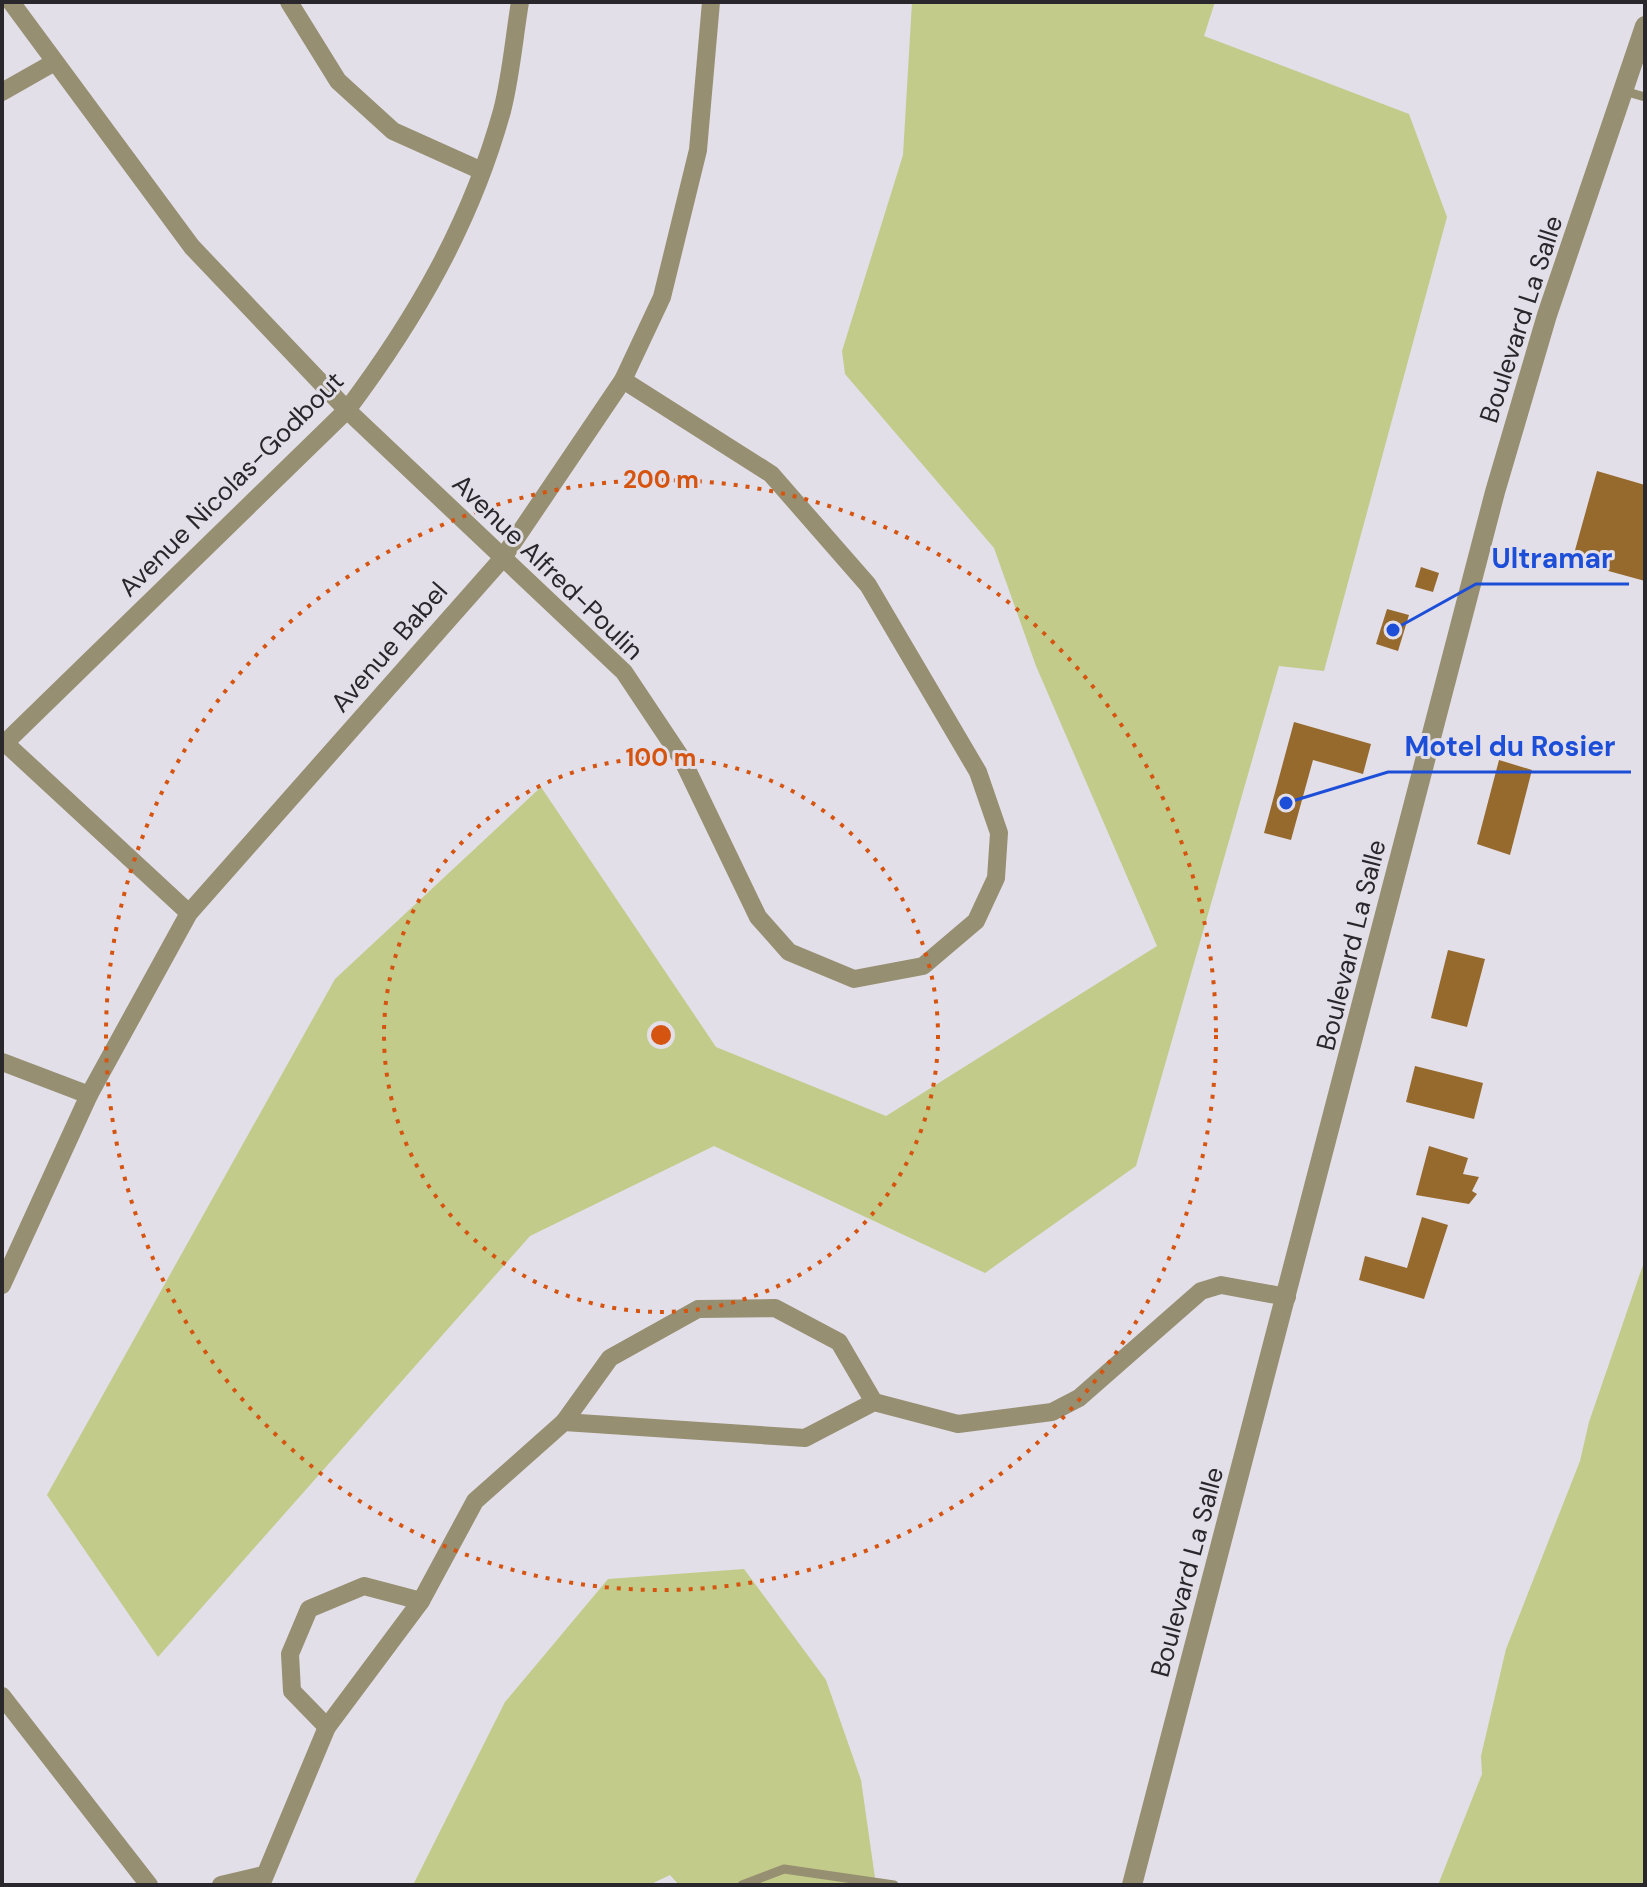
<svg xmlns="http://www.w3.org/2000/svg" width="1647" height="1887" font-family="'DM Sans',sans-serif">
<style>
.green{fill:#c3cb8a}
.building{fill:#96692d}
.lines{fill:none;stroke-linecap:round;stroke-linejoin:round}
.service{stroke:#968f71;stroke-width:9}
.minor{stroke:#968f71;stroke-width:18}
.tertiary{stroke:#968f71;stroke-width:20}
.ring{fill:none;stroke:#d5540f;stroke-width:4;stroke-dasharray:4 8}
.labels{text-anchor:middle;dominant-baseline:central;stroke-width:6;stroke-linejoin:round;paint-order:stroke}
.street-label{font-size:26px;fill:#29272b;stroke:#e3dfe9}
.centre{fill:#d5540f;stroke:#e3dfe9;stroke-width:4}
.ring-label{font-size:24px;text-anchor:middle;font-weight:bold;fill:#d5540f;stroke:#e3dfe9;stroke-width:6;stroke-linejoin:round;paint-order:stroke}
.leader{fill:none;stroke:#1d4ed8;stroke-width:3}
.callout-dot{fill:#1d4ed8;stroke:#e3dfe9;stroke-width:3}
.callout-label{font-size:28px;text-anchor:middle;font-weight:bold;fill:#1d4ed8;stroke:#e3dfe9;stroke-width:6;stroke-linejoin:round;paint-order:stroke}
</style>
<rect width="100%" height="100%" fill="#e3dfe9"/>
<!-- green -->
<g class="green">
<path d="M912 2H1215L1204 36 1409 114 1447 217 1324 671 1279 666 1136 1166 985 1273 714 1146 530 1236 158 1657 47 1495 335 979 541 787 716 1047 886 1116 1157 946 1036 666 994 548 845 374 842 351 903 155Z"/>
<path d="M1645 1259V1885H1438L1482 1774 1481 1756 1506 1649 1580 1461 1589 1422Z"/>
<path d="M744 1569 826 1680 861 1780 876 1885H679L670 1875 649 1885H413L505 1702 608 1579Z"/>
</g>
<!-- building -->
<g class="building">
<path d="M1597 471 1645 485V581L1572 561Z"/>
<path d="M1421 567 1439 573 1433 592 1415 587Z"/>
<path d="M1387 609 1409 615 1398 651 1376 644Z"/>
<path d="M1294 722 1371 744 1363 774 1313 760 1291 840 1264 833Z"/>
<path d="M1499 760 1532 770 1510 855 1477 844Z"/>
<path d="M1448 950 1485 959 1467 1027 1431 1018Z"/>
<path d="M1415 1066 1483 1083 1474 1119 1406 1102Z"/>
<path d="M1429 1146 1468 1158 1463 1174 1479 1177 1472 1191 1477 1194 1469 1204 1416 1195Z"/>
<path d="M1422 1217 1448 1225 1424 1299 1359 1280 1365 1256 1407 1268Z"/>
</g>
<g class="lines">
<!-- service -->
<g class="service">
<path d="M1624 91 1645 97"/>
<path d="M742 1885 784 1869 894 1885"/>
</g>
<!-- minor -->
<g class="minor">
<path d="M11 2 192 247 347 410 624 672 682 759 758 917 789 952 854 979 923 966 976 921 996 878 999 833 978 772 868 585 771 474 623 380"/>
<path d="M289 2 338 81 393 131 482 171"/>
<path d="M2 92 53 63"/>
<path d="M2 740 189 913"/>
<path d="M5 743 347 410C416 318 471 223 502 111 511 76 514 38 520 2"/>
<path d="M2 1062 89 1095"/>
<path d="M2 1285 89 1095 189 913 502 559 623 380 662 297 698 150 711 2"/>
<path d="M564 1422 610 1358 698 1309 775 1308 839 1342 874 1402"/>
<path d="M2 1696 149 1885"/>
<path d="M327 1727 292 1691 290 1654 309 1609 364 1586 421 1601"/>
<path d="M221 1885 263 1875"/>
<path d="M261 1885 327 1727 421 1601 475 1501 564 1422 805 1438 874 1402 958 1424 1052 1412 1079 1398 1201 1291 1221 1285 1287 1297"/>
</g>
<!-- tertiary -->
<path class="tertiary" d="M1132 1885 1495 492 1547 315 1645 26"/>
</g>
<!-- distance rings -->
<g class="ring">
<circle cx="661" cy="1035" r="277"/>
<circle cx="661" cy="1035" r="555"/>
</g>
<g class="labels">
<!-- street labels -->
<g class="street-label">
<text transform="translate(1521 319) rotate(-72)">Boulevard La Salle</text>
<text transform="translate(231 484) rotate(-45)">Avenue Nicolas-Godbout</text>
<text transform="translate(548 567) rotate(44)">Avenue Alfred-Poulin</text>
<text transform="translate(389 647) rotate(-49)">Avenue Babel</text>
<text transform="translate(1351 945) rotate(-76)">Boulevard La Salle</text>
<text transform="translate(1187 1572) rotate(-75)">Boulevard La Salle</text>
</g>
</g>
<circle cx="661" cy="1035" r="12" class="centre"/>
<g class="ring-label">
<text x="661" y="488">200 m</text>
<text x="661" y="766">100 m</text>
</g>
<!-- callouts -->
<path class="leader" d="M1393 630L1476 584H1629M1286 803L1388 772H1631"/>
<g class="callout-dot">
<circle cx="1393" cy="630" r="8"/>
<circle cx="1286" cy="803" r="8"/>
</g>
<g class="callout-label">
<text x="1552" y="568">Ultramar</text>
<text x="1510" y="756">Motel du Rosier</text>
</g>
<!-- border -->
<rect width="1647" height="1887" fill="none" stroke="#29272b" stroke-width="8"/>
</svg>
